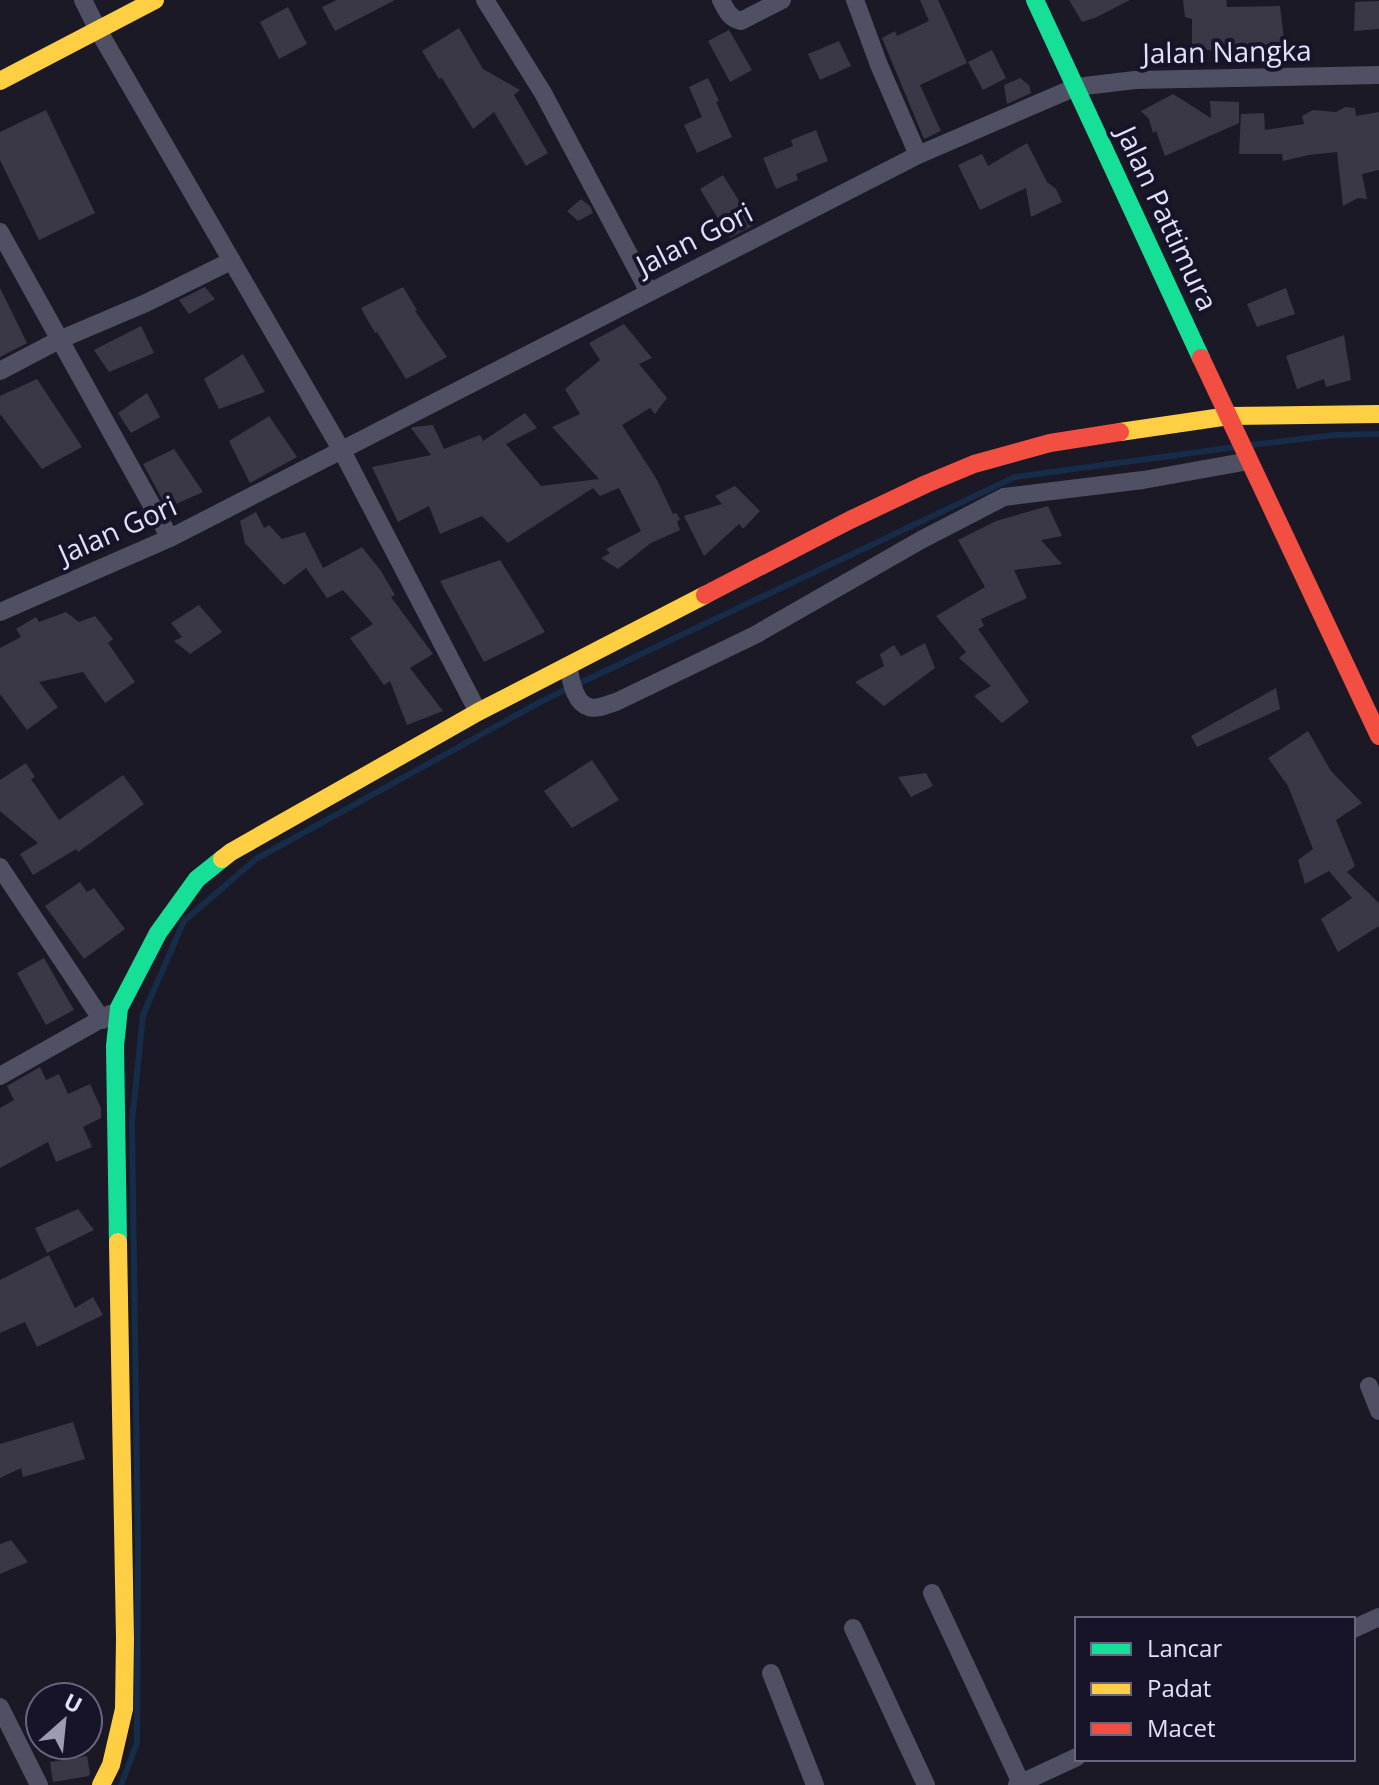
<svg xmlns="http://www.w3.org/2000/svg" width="1379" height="1785" font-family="'Open Sans',sans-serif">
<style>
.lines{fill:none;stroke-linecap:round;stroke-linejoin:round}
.stream{stroke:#162c49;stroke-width:6}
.building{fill:#3a3846}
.street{stroke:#505064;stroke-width:18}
.fast{stroke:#16e098;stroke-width:18}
.slow{stroke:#ffcf43;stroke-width:18}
.jam{stroke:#f24e42;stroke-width:18}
.labels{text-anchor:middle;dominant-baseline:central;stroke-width:8;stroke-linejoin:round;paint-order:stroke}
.street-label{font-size:28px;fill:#e2e1fc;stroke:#17142a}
</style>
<rect width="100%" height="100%" fill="#1a1925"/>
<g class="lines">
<!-- stream -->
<g class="stream">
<path d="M1251 445 1335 435 1379 434"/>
<path d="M121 1785 137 1743 138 1550 132 1122 143 1015 184 921 256 859 542 701 1015 477 1236 447"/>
</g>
</g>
<!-- building -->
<g class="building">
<path d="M337 0H395L335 31 322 7Z"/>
<path d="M920 0H938L967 63 920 85 941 131 924 139 882 38 895 31 897 36 929 21Z"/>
<path d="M1069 0H1130L1097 17 1082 22Z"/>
<path d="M1183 0H1226L1227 7 1280 6 1287 63 1263 65V47H1221V50H1192V19L1185 17Z"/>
<path d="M1379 1V29L1354 31 1355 2Z"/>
<path d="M288 7 307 44 279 59 260 22Z"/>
<path d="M459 28 483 69 520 90 514 95 548 153 526 166 494 112 473 129 442 78 439 79 422 51Z"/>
<path d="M729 30 752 70 730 82 708 41Z"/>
<path d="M839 41 851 66 820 80 808 54Z"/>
<path d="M992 50 1006 78 983 90 968 62Z"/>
<path d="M708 78 719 101 716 102 732 137 697 153 684 125 702 117 689 87Z"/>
<path d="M1020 78 1029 85 1031 93 1007 104 1004 85Z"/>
<path d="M1173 94 1211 118 1210 101 1239 102V123L1165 156 1156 131 1153 133 1149 119 1141 111Z"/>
<path d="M1345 107 1355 108 1356 116 1379 112V170L1362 174 1367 199 1358 198 1343 206 1337 152 1309 155 1283 161 1282 154H1239L1241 114 1264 113 1265 130 1304 124 1302 116 1313 110 1336 112Z"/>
<path d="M46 110 95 213 39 240 0 160V132Z"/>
<path d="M816 130 828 161 796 174 798 180 776 189 763 158 793 146 791 140Z"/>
<path d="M1027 143 1047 182 1056 189 1062 202 1031 217 1026 188 980 210 958 165 982 154 988 166Z"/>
<path d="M723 175 754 225 730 238 700 189Z"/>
<path d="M581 199 590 206 593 213 578 221 567 211Z"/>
<path d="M205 287 215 299 189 314 179 300Z"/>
<path d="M403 287 417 310 415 311 447 357 406 379 377 332 375 333 361 308Z"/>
<path d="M0 288 27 343 0 357Z"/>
<path d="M1286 288 1295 314 1257 327 1247 304Z"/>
<path d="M624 324 652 358 639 364 667 398 655 414 650 408 622 425 657 480 673 514 676 513 680 519 677 522 680 530 651 543 618 569 601 558 610 553 606 549 641 531 619 488 600 496 593 488 508 543 482 516 440 534 429 506 398 522 372 467 431 455 411 428 413 427 433 425 444 449 480 435 483 441 525 413 537 428 506 444 541 486 599 479 552 427 580 414 565 389 600 360 589 343Z"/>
<path d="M141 326 154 353 109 372 94 350Z"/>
<path d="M1344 335 1351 380 1326 387 1324 379 1297 389 1286 356Z"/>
<path d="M243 354 265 392 219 409 204 379Z"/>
<path d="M37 379 82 447 42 469 0 414V396Z"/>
<path d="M147 393 160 417 131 433 118 413Z"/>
<path d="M269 416 297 457 250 483 229 441Z"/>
<path d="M174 449 203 492 167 508 143 464Z"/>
<path d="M735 486 760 511 743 529 739 524 704 556 684 516 722 504 715 496Z"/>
<path d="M1048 506 1062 536 1041 540 1062 564 1014 570 1027 598 981 619 984 626 978 629 1029 702 1002 723 974 696 991 686 959 658 966 652 936 616 985 587 958 540 996 521Z"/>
<path d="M256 512 264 528 269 525 282 539 305 532 323 568 362 547 381 571 395 595 391 597 433 654 410 668 443 711 407 725 390 681 384 685 350 638 373 624 343 590 327 598 306 568 284 585 245 543 240 521Z"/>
<path d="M500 560 545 632 484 662 440 581Z"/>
<path d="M199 605 222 632 190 654 174 641 182 637 171 623Z"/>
<path d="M66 612 79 622 95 616 113 639 108 643 135 682 105 703 83 672 39 682 58 707 27 730 0 694V648L21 637 16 629 36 617 39 622Z"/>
<path d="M925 643 935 668 884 706 855 682 884 666 880 654 894 645 901 656Z"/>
<path d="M1276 688 1280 709 1197 747 1191 736Z"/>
<path d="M1308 731 1331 771 1362 803 1336 820 1355 866 1347 872 1379 903V926L1338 952 1321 919 1352 898 1329 871 1305 884 1298 860 1313 849 1288 786 1268 758Z"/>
<path d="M592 760 619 800 572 828 544 791Z"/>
<path d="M26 763 35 777 31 779 59 820 123 775 144 804 78 852 76 849 33 875 20 854 38 843 0 811V780Z"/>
<path d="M926 773 933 786 911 797 898 777Z"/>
<path d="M80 882 87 892 94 888 125 929 84 959 45 906Z"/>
<path d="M44 958 74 1010 46 1025 17 973Z"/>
<path d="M40 1067 46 1080 59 1074 68 1094 90 1084 101 1108V1118L83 1127 92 1147 56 1162 48 1142 0 1168V1108L14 1100 7 1086Z"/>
<path d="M78 1209 94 1230 47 1253 35 1228Z"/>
<path d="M49 1255 75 1308 93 1297 103 1315 37 1347 25 1322 0 1333V1280Z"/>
<path d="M73 1422 85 1459 23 1477 21 1468 0 1478V1444Z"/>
<path d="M11 1540 28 1562 0 1574V1544Z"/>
<path d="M87 1756 90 1773 89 1776 53 1782 50 1762Z"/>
</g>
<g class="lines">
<!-- street -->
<g class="street">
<path d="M83 0 98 30 342 451 478 712"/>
<path d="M485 0 543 93 649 292"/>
<path d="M721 0C726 10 729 18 741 21L782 0"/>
<path d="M855 0 879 65 918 155"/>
<path d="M0 232 170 538"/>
<path d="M0 371 59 340 146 303 231 261"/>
<path d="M0 612 170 538 918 155 1076 87 1135 80 1379 75"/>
<path d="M568 666C571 679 574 703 589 707 597 710 609 704 616 702L755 635 921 540 1004 497 1143 480 1249 461"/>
<path d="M0 867 102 1020"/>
<path d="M0 1076 110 1014"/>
<path d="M1369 1386 1379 1411"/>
<path d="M932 1593 1021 1783"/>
<path d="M853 1628 926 1785"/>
<path d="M1353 1629 1379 1617"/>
<path d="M771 1673 815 1785"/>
<path d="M0 1707 39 1785"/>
<path d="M1017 1785 1077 1757"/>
</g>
<!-- fast -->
<g class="fast">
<path d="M1035 0 1201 358"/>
<path d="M118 1242 115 1046 119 1008 158 933 197 879 222 859"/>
</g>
<!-- slow -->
<g class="slow">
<path d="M0 81 155 0"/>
<path d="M1120 432 1229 416 1379 414"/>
<path d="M222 859 231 852 478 712 705 595"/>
<path d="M101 1785 111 1765 124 1709 125 1639 118 1242"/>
</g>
<!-- jam -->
<g class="jam">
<path d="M1201 358 1379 736"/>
<path d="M705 595 850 520 926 484 974 464 1050 443 1120 432"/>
</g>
</g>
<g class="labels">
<!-- street labels -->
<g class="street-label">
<text transform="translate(1227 51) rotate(-1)">Jalan Nangka</text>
<text transform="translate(1168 218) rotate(65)">Jalan Pattimura</text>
<text transform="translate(694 238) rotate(-27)">Jalan Gori</text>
<text transform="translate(117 529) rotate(-24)">Jalan Gori</text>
</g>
</g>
<!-- legend -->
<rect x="1075" y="1617" width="280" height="144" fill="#17142a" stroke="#68667e" stroke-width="2"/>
<rect x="1091" y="1643" width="40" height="12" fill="#16e098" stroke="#68667e" stroke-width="2"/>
<text x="1147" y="1657" font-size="24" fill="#e2e1fc">Lancar</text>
<rect x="1091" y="1683" width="40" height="12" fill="#ffcf43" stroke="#68667e" stroke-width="2"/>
<text x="1147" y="1697" font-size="24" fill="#e2e1fc">Padat</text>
<rect x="1091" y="1723" width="40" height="12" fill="#f24e42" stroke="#68667e" stroke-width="2"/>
<text x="1147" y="1737" font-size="24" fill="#e2e1fc">Macet</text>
<!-- north arrow -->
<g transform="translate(64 1721) rotate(27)"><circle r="38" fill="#17142a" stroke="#68667e" stroke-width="2"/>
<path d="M0-6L14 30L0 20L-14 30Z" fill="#9c9bb1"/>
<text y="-12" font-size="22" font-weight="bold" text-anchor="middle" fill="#e2e1fc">U</text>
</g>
</svg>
